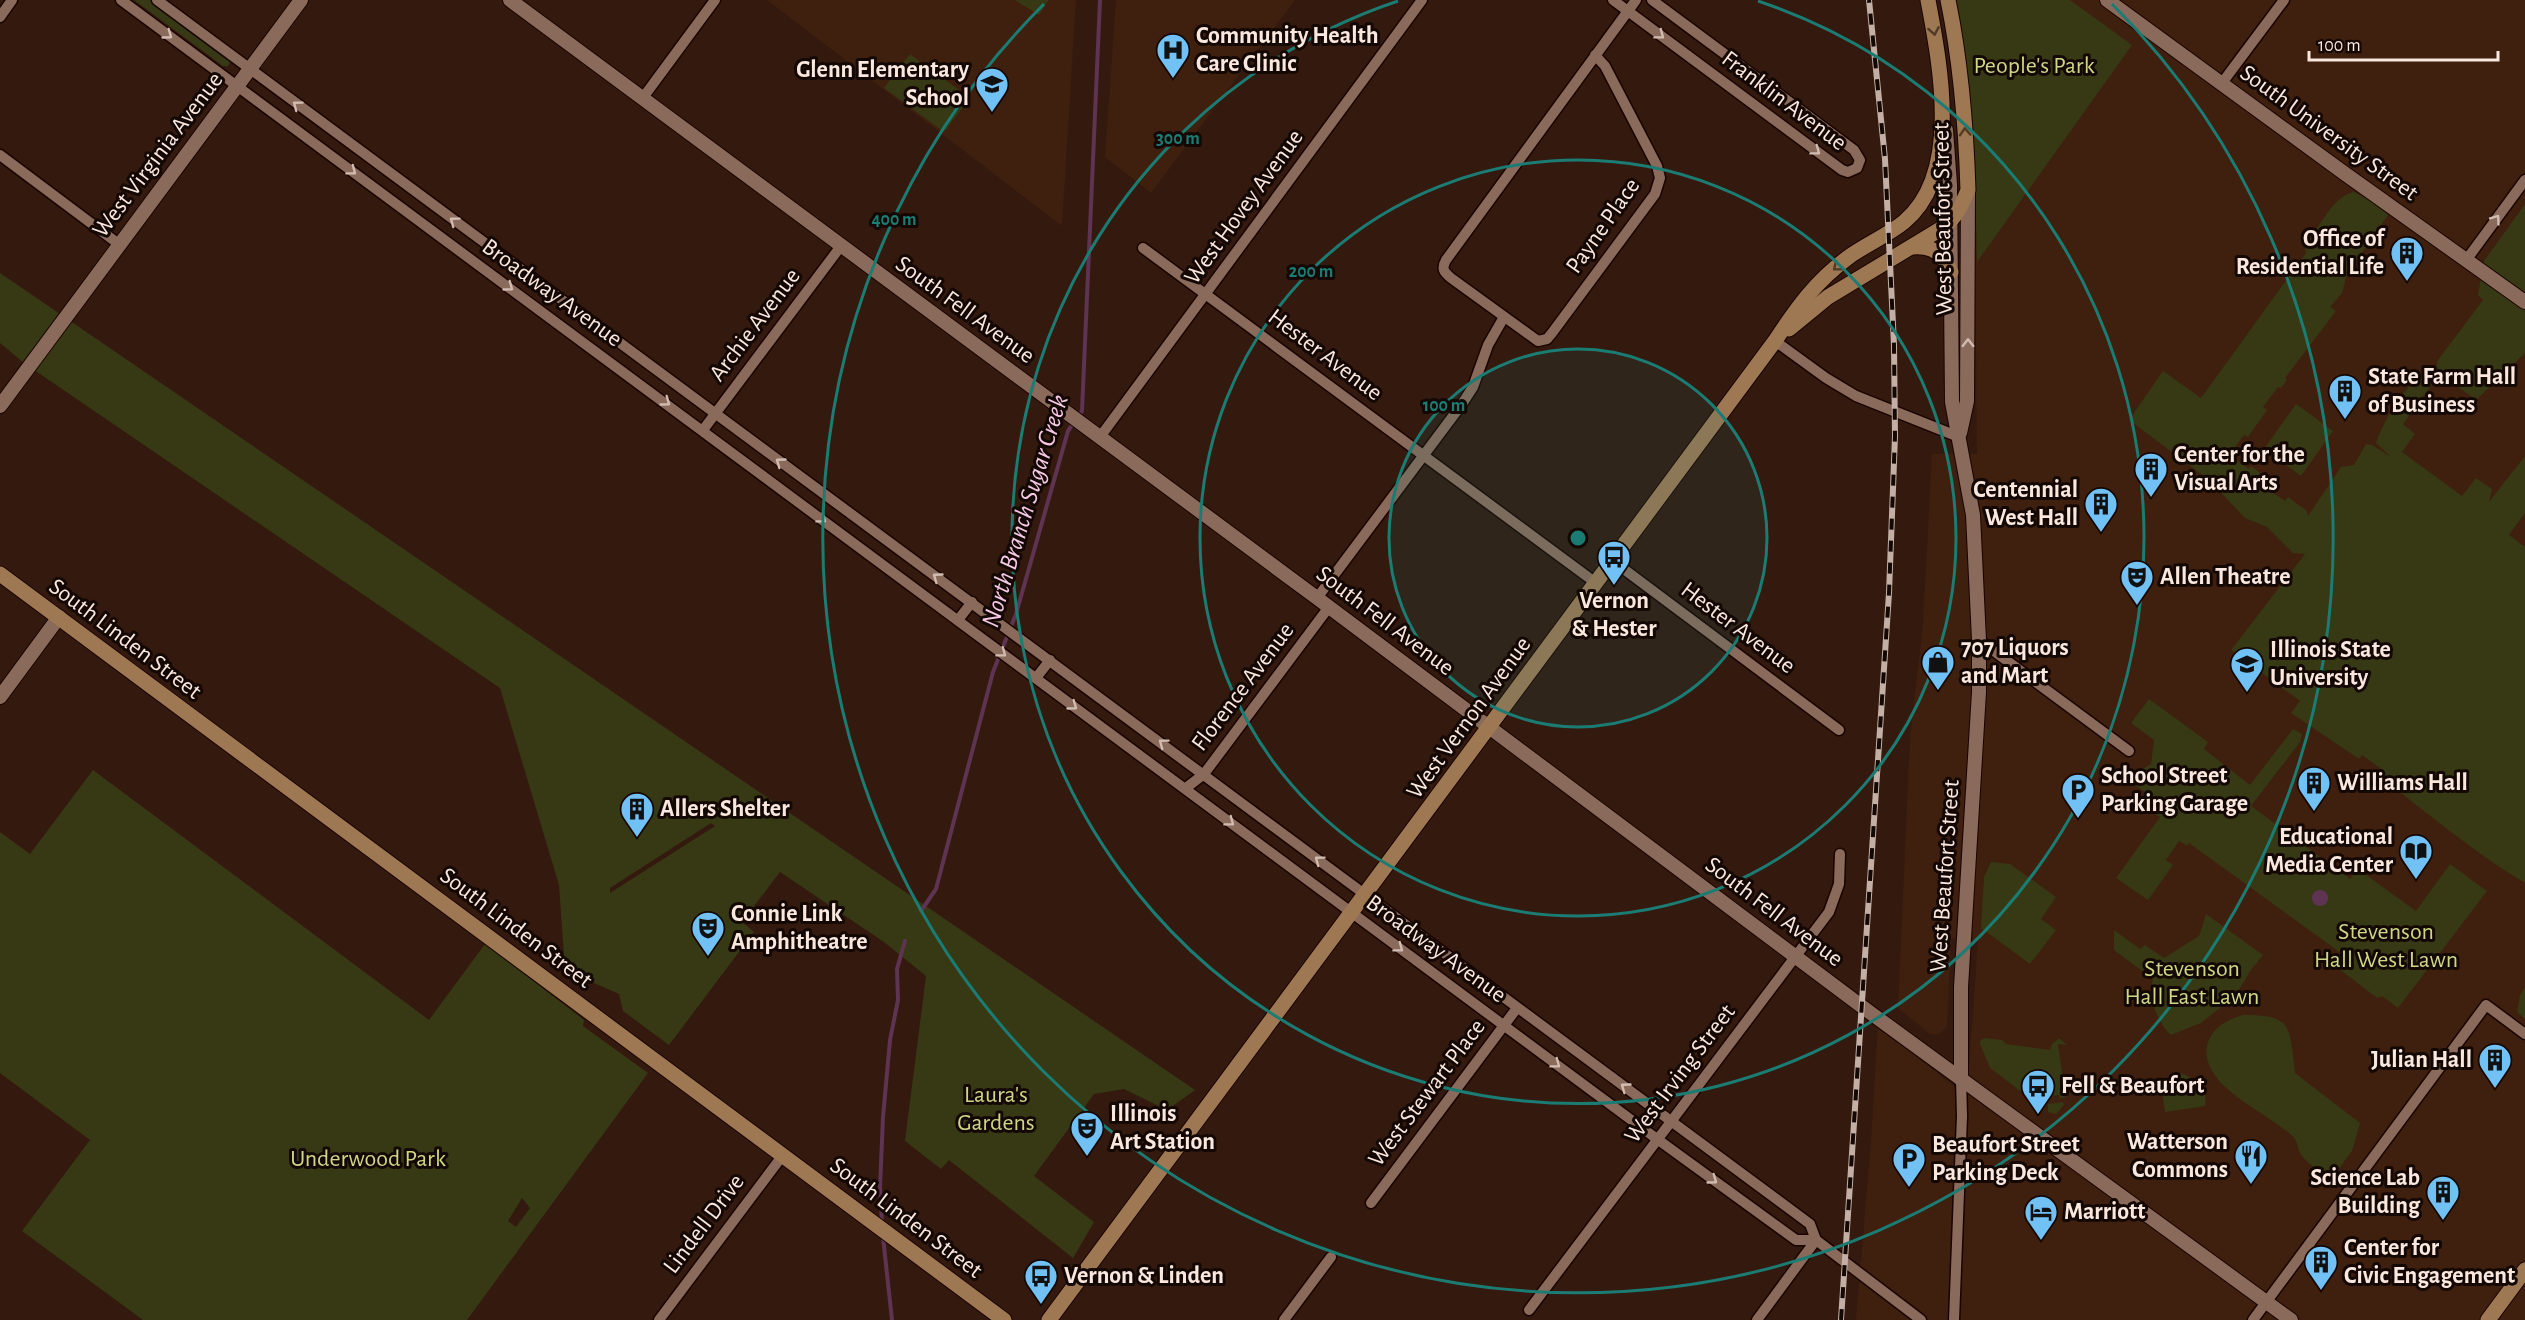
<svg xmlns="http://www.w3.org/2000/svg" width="2525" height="1320" font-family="'Alegreya Sans',sans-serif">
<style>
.built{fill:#3f1f0e}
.green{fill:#363914;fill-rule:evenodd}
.water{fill:#5f3352}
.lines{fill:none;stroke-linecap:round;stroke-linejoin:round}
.stream{stroke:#5f3352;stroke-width:4}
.minor-casing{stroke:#1a0400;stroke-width:13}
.tertiary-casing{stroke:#1a0400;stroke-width:16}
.secondary-casing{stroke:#1a0400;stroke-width:17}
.minor{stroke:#896a5b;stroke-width:10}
.tertiary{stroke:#896a5b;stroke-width:14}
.secondary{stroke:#9d7852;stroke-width:15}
.rail-casing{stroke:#c3afa5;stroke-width:6}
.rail{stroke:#140804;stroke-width:4;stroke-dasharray:11;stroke-linecap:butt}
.oneway{stroke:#523a27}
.oneway2{stroke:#d2bcb1}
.ring{fill:none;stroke:#1b7c74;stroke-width:3}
.labels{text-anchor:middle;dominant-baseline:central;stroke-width:6;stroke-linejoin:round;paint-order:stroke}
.poi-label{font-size:24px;font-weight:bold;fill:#fae8df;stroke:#140804;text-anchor:start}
.park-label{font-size:24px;fill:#ced784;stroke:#140804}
.street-label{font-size:24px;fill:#fae8df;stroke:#140804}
.water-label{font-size:26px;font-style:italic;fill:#f6c9e7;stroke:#140804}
.centre{fill:#1b7c74;stroke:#140804;stroke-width:3}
.ring-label{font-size:18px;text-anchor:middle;font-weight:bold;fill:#1b7c74;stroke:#140804;stroke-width:6;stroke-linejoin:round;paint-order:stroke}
</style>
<rect width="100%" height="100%" fill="#341a0e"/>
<!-- built -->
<g class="built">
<path d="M767 0H1076L1062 226Z"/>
<path d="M1116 0H1295L1151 193 1105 157Z"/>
<path d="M1955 0H2525V1320H1856L1871 1142 1878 1025 1967 1097 1978 940 1951 938 1947 1026 1944 1030 1938 1034H1930L1898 1008 1910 738 1923 624 1932 454H1977L1974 144 1965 46Z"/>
</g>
<!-- green -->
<g class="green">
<path d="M134 0H154L231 60 228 66H223Z"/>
<path d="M1015 0H1049L1039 15Z"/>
<path d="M1955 0H2070L2132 45 1977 262C1975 174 1973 87 1955 0Z"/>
<path d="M910 54 970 98 944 132 884 88Z"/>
<path d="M2354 192 2373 202 2388 215 2347 274 2342 293 2330 307 2336 311 2285 378 2287 380 2281 388 2278 387 2263 407 2267 410 2248 437 2244 435 2229 455 2249 469 2251 466 2260 473 2255 480 2285 501 2288 497 2307 511 2308 516 2341 467 2354 465 2366 444 2372 445 2391 457 2376 443C2383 422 2404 386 2423 375L2435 380 2403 424 2415 434 2402 452 2462 496 2476 478 2492 489 2489 502 2525 456V513L2509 535 2525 547V883C2473 852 2428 813 2380 777L2384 771 2362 755 2359 759 2291 713 2300 701 2231 650 2305 554 2293 553 2267 527 2245 518 2208 479 2129 420 2163 371 2201 398 2306 253 2305 248C2317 231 2332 196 2354 192Z"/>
<path d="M2525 204V353L2476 400 2439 373 2436 367 2438 360 2483 300 2478 295 2484 261Z"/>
<path d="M0 273 1195 1090 1167 1110 1124 1089 1094 1094 1034 1176 1094 1222 1073 1258 949 1160 941 1169 905 1141 926 976 884 942 780 872 742 922 754 932 669 1045 623 1011 619 994 565 970 559 885 500 688 24 363 0 343ZM711 823 715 826 610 893V888Z"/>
<path d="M2296 404 2333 431 2301 476 2264 449Z"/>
<path d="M2149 699 2208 742 2204 749 2250 785 2293 729 2302 734 2300 742 2251 806 2350 879 2358 869 2416 911 2450 864 2487 891 2398 1008 2382 996 2377 998 2334 965 2342 954 2189 843 2187 846 2179 841 2166 860 2173 865 2148 900 2116 878 2160 817 2152 812 2159 802 2121 775 2136 773 2151 764 2154 740 2131 723Z"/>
<path d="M93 770 429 1020 485 944 584 1020 583 1026 648 1073 467 1320H143L22 1231 90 1140 0 1073V832L30 854ZM522 1198 530 1208 516 1227 508 1221Z"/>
<path d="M1991 862 2010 864 2056 897 2041 919 2056 930 2030 964 1981 928 1984 877Z"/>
<path d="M2206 914 2263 955 2250 971 2236 995 2201 1023 2171 1035C2157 1022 2148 998 2153 979L2114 950V930L2140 949 2145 945 2164 958 2199 936Z"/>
<path d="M2525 987V1019L2517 1012 2520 995Z"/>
<path d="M2243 1015C2295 1014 2289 1029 2295 1073L2360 1123 2352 1151 2331 1179C2322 1172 2309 1165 2302 1156 2298 1151 2298 1144 2295 1139 2272 1113 2200 1089 2207 1046 2211 1028 2226 1020 2243 1015Z"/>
<path d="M1984 1038 2002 1040 2006 1044 2050 1050 2052 1044 2059 1038 2067 1045 2058 1044 2065 1092 2071 1094 2060 1099 2059 1095 2031 1099 1990 1068 1980 1044V1041Z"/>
<path d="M2178 1072C2193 1077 2209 1089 2205 1106L2165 1112 2161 1085 2179 1082Z"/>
<path d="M2063 1102 2064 1105 2056 1114 2048 1112V1104Z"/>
</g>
<!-- water -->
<circle class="water" cx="2320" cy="898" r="8"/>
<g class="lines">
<!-- stream -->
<g class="stream">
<path d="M921 911 936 889 993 672 1016 614 1068 431 1082 411 1100 0"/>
<path d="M882 1224 880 1187 883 1117 890 1040 898 1000 897 969 905 941"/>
<path d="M883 1237 892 1320"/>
</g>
<defs>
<g id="minor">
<path d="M121 0 1657 1139 1796 1240H1816"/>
<path d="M157 0 1810 1224 1816 1240 1921 1320"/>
<path d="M1613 0 1842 170 1848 172 1857 168 1860 160 1854 150 1652 0"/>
<path d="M0 17 12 0"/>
<path d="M1595 55 1605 66 1657 166 1660 178 1655 194 1552 333 1547 339 1538 341 1451 278C1444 272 1441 269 1446 260L1636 0"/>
<path d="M2222 83 2284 0"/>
<path d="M642 99 715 0"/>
<path d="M0 155 120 245"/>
<path d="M1143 248 1596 583"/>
<path d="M2467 259 2525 180"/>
<path d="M1775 341 1826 378 1856 396 1959 437"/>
<path d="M703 430 841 246"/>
<path d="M1100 437 1422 0"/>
<path d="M1613 561 1839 730"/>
<path d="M1317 598 1462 404 1473 387 1488 345 1504 317"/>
<path d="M958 620 972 602"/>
<path d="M1979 640 2129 751"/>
<path d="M1036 678 1050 660"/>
<path d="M1186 788 1204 774 1329 607"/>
<path d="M1371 1203 1517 1008"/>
<path d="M1529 1310 1829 912 1839 884 1840 854"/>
<path d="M659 1320 783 1155"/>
<path d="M1284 1320 1331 1257"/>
<path d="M1757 1320 1816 1240"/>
<path d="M1954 1320 1962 1116 1961 1079"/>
<path d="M2253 1320 2486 1005 2525 1034"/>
</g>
<g id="tertiary">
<path d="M510 0 1317 598 1872 1014 2291 1320"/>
<path d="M2107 0 2344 173 2525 302"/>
<path d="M1946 130 1950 184 1952 402 1973 515 1979 640V692L1961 987V1079"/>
<path d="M0 406 301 0"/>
<path d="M1960 433 1967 401 1968 192"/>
<path d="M0 697 59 617"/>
</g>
<g id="secondary">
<path d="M1912 247C1932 245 1943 253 1951 272"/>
<path d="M1789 329 1828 297 1944 227C1956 217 1962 205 1968 190 1966 126 1961 63 1948 0"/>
<path d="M0 574 1004 1320"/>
<path d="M1049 1320 1775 341C1798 306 1816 281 1850 256 1867 244 1888 235 1904 222 1962 174 1940 64 1928 0"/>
<path d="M2488 1320 2525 1270"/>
</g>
</defs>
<!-- minor casing -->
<use href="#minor" class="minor-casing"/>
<!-- tertiary casing -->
<use href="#tertiary" class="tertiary-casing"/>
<!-- secondary casing -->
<use href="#secondary" class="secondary-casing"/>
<!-- minor -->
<use href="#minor" class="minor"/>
<!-- tertiary -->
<use href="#tertiary" class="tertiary"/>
<!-- secondary -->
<use href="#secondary" class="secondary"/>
<defs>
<path id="rail" d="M1841 1320 1889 593 1895 436 1894 345 1885 159 1869 0"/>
</defs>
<!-- rail casing -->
<use href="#rail" class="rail-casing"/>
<!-- rail -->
<use href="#rail" class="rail"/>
</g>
<!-- one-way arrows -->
<defs><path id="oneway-chevron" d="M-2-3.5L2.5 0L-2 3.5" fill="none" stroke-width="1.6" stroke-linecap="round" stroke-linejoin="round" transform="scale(1.5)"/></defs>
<g class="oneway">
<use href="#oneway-chevron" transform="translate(1934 31) rotate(80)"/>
<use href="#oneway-chevron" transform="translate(1965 132) rotate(-94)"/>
<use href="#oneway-chevron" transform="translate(1837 267) rotate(141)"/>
</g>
<g class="oneway2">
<use href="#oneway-chevron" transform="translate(168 35) rotate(36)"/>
<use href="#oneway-chevron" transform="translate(1660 35) rotate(37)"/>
<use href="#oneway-chevron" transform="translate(297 105) rotate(-143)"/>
<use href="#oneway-chevron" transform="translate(1816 151) rotate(37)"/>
<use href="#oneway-chevron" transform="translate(352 171) rotate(37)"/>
<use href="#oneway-chevron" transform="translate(2496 219) rotate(-54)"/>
<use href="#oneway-chevron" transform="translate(454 221) rotate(-143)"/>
<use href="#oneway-chevron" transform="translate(509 287) rotate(36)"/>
<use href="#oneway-chevron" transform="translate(1968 343) rotate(-90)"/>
<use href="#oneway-chevron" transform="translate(666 402) rotate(36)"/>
<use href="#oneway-chevron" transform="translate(780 462) rotate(-144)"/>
<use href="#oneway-chevron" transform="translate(822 519) rotate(37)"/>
<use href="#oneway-chevron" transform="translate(937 577) rotate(-144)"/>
<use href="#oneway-chevron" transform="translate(1002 653) rotate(37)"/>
<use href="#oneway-chevron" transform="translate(1073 706) rotate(36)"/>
<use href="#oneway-chevron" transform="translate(1163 743) rotate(-143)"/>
<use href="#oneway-chevron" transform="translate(1230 822) rotate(37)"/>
<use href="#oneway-chevron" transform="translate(1319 860) rotate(-143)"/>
<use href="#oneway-chevron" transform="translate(1399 948) rotate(37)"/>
<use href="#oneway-chevron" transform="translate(1556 1064) rotate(37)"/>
<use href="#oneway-chevron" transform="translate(1625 1087) rotate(-144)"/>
<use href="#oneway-chevron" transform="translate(1713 1180) rotate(36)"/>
</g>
<!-- distance rings -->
<circle cx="1578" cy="538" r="189" fill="#1b7c74" fill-opacity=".12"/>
<g class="ring">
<circle cx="1578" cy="538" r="189"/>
<circle cx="1578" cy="538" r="378"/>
<path d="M1758 1A566 566 0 1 1 1398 1"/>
<path d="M2112 4A755 755 0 1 1 1044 4"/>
</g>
<!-- icons -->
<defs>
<symbol id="hospital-pin" viewBox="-11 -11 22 30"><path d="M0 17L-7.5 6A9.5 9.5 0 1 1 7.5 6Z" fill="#71c1f4" stroke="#140804"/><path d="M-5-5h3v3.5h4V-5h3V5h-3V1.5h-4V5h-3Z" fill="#111"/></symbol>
<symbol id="school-pin" viewBox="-11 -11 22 30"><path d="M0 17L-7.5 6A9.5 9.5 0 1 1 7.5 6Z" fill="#71c1f4" stroke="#140804"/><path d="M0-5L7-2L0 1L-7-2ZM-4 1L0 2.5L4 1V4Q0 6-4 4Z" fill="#111"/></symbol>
<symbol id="building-pin" viewBox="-11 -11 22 30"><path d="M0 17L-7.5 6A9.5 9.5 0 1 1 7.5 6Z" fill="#71c1f4" stroke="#140804"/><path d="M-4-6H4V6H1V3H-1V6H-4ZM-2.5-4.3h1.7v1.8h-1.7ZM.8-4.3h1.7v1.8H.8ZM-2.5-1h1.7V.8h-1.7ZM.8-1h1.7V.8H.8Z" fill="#111"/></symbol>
<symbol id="bus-pin" viewBox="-11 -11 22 30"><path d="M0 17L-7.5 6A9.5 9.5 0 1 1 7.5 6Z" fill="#71c1f4" stroke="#140804"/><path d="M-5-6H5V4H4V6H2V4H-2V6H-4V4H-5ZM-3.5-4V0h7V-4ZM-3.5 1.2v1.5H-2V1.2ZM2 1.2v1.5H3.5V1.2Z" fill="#111"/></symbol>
<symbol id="theatre-pin" viewBox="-11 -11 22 30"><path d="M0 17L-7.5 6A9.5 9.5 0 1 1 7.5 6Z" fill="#71c1f4" stroke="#140804"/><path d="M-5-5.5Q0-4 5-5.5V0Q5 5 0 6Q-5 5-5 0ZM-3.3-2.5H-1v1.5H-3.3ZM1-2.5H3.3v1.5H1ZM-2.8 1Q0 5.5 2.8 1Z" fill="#111"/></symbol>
<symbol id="shop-pin" viewBox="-11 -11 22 30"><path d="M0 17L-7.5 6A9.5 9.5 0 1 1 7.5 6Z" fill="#71c1f4" stroke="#140804"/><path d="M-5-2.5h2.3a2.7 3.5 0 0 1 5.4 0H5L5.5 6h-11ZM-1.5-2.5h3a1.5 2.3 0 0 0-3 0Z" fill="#111"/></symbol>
<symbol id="university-pin" viewBox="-11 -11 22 30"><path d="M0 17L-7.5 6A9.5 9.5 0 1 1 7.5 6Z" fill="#71c1f4" stroke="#140804"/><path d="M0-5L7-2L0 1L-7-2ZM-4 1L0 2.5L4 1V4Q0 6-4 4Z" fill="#111"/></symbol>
<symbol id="parking-pin" viewBox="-11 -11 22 30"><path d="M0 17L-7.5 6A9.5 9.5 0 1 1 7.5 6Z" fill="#71c1f4" stroke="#140804"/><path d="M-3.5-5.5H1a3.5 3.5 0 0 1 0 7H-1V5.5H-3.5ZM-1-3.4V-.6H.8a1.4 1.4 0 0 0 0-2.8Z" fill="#111"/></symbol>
<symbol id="library-pin" viewBox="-11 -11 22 30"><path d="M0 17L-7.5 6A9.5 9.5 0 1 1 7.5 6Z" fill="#71c1f4" stroke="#140804"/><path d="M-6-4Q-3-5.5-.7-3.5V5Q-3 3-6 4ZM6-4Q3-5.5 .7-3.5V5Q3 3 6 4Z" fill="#111"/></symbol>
<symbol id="restaurant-pin" viewBox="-11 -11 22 30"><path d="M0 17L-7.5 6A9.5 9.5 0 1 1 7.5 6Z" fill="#71c1f4" stroke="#140804"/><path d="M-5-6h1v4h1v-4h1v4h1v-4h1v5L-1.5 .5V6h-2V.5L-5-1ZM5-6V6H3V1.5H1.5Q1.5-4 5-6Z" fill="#111"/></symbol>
<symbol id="hotel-pin" viewBox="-11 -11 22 30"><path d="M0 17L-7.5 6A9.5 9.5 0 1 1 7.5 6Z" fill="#71c1f4" stroke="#140804"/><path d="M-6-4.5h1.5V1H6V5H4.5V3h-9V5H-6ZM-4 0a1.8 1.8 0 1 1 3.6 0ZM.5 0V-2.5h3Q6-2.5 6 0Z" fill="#111"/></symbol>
</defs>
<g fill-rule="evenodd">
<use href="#hospital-pin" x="1154" y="31" width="38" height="52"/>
<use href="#school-pin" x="973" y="65" width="38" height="52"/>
<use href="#building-pin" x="2388" y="234" width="38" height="52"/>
<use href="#building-pin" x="2326" y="372" width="38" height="52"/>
<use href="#building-pin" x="2132" y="450" width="38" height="52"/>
<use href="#building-pin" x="2082" y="485" width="38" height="52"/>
<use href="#bus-pin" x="1595" y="538" width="38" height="52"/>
<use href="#theatre-pin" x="2118" y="558" width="38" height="52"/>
<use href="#shop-pin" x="1919" y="643" width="38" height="52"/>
<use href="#university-pin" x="2228" y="645" width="38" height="52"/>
<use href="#building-pin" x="2295" y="764" width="38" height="52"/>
<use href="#parking-pin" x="2059" y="771" width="38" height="52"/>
<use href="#building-pin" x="618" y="790" width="38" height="52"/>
<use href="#library-pin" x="2397" y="832" width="38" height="52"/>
<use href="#theatre-pin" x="689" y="909" width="38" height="52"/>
<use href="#building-pin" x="2476" y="1041" width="38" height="52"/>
<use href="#bus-pin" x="2019" y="1067" width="38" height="52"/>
<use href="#theatre-pin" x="1068" y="1109" width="38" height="52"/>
<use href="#restaurant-pin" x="2232" y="1137" width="38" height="52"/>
<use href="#parking-pin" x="1890" y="1140" width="38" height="52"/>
<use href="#building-pin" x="2424" y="1173" width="38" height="52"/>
<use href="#hotel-pin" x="2022" y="1193" width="38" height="52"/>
<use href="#building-pin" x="2302" y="1243" width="38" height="52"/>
<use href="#bus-pin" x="1022" y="1257" width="38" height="52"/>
</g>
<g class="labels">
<!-- poi labels -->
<g class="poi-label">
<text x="1196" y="36">Community Health<tspan x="1196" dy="28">Care Clinic</tspan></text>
<text x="969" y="70" text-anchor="end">Glenn Elementary<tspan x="969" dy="28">School</tspan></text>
<text x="2384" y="239" text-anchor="end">Office of<tspan x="2384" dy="28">Residential Life</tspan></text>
<text x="2368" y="377">State Farm Hall<tspan x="2368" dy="28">of Business</tspan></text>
<text x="2174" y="455">Center for the<tspan x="2174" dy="28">Visual Arts</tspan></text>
<text x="2078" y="490" text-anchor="end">Centennial<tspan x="2078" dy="28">West Hall</tspan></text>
<text x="2160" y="577">Allen Theatre</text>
<text x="1614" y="601" text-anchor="middle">Vernon<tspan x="1614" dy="28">&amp; Hester</tspan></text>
<text x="1961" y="648">707 Liquors<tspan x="1961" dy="28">and Mart</tspan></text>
<text x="2270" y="650">Illinois State<tspan x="2270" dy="28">University</tspan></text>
<text x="2101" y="776">School Street<tspan x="2101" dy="28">Parking Garage</tspan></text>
<text x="2337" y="783">Williams Hall</text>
<text x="660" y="809">Allers Shelter</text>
<text x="2393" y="837" text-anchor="end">Educational<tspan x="2393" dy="28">Media Center</tspan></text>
<text x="731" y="914">Connie Link<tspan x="731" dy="28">Amphitheatre</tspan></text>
<text x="2472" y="1060" text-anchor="end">Julian Hall</text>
<text x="2061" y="1086">Fell &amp; Beaufort</text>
<text x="1110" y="1114">Illinois<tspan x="1110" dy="28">Art Station</tspan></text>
<text x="2228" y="1142" text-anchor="end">Watterson<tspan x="2228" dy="28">Commons</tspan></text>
<text x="1932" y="1145">Beaufort Street<tspan x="1932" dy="28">Parking Deck</tspan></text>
<text x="2420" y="1178" text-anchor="end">Science Lab<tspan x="2420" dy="28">Building</tspan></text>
<text x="2064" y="1212">Marriott</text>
<text x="2344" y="1248">Center for<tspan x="2344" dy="28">Civic Engagement</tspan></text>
<text x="1064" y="1276">Vernon &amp; Linden</text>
</g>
<!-- park labels -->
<g class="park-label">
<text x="2034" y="66">People's Park</text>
<text x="2386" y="932">Stevenson<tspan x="2386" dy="28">Hall West Lawn</tspan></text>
<text x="2192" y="969">Stevenson<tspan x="2192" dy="28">Hall East Lawn</tspan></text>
<text x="996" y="1095">Laura's<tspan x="996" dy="28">Gardens</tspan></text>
<text x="368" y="1159">Underwood Park</text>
</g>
<!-- street labels -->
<g class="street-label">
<text transform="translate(1784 101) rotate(37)">Franklin Avenue</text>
<text transform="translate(2329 133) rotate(36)">South University Street</text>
<text transform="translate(158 155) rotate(-53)">West Virginia Avenue</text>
<text transform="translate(1244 207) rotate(-54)">West Hovey Avenue</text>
<text transform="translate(1943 219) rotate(-91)">West Beaufort Street</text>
<text transform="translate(1603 226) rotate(-55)">Payne Place</text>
<text transform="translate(552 293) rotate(36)">Broadway Avenue</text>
<text transform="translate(965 310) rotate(36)">South Fell Avenue</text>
<text transform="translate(755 325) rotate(-53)">Archie Avenue</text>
<text transform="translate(1325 355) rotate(37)">Hester Avenue</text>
<text transform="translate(1385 621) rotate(37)">South Fell Avenue</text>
<text transform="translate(1738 628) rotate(37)">Hester Avenue</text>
<text transform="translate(125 639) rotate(37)">South Linden Street</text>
<text transform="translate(1243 687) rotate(-53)">Florence Avenue</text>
<text transform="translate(1469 718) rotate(-54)">West Vernon Avenue</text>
<text transform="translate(1945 876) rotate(-86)">West Beaufort Street</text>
<text transform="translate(1774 912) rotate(37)">South Fell Avenue</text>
<text transform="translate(516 928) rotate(37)">South Linden Street</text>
<text transform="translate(1436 949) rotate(36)">Broadway Avenue</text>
<text transform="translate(1680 1074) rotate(-53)">West Irving Street</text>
<text transform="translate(1427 1093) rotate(-53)">West Stewart Place</text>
<text transform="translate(906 1218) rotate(37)">South Linden Street</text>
<text transform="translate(704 1224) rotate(-53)">Lindell Drive</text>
</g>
<!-- water labels -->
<g class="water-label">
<text transform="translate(1025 511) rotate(-73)">North Branch Sugar Creek</text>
</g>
</g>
<circle cx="1578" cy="538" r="9" class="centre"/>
<g class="ring-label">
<text x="1178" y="144">300 m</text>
<text x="894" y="225">400 m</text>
<text x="1311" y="277">200 m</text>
<text x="1444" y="411">100 m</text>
</g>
<!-- scale -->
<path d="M2309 51v9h189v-9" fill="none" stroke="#fae8df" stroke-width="3"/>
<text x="2318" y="51" font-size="18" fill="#fae8df" stroke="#140804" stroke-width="4.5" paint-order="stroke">100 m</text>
</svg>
